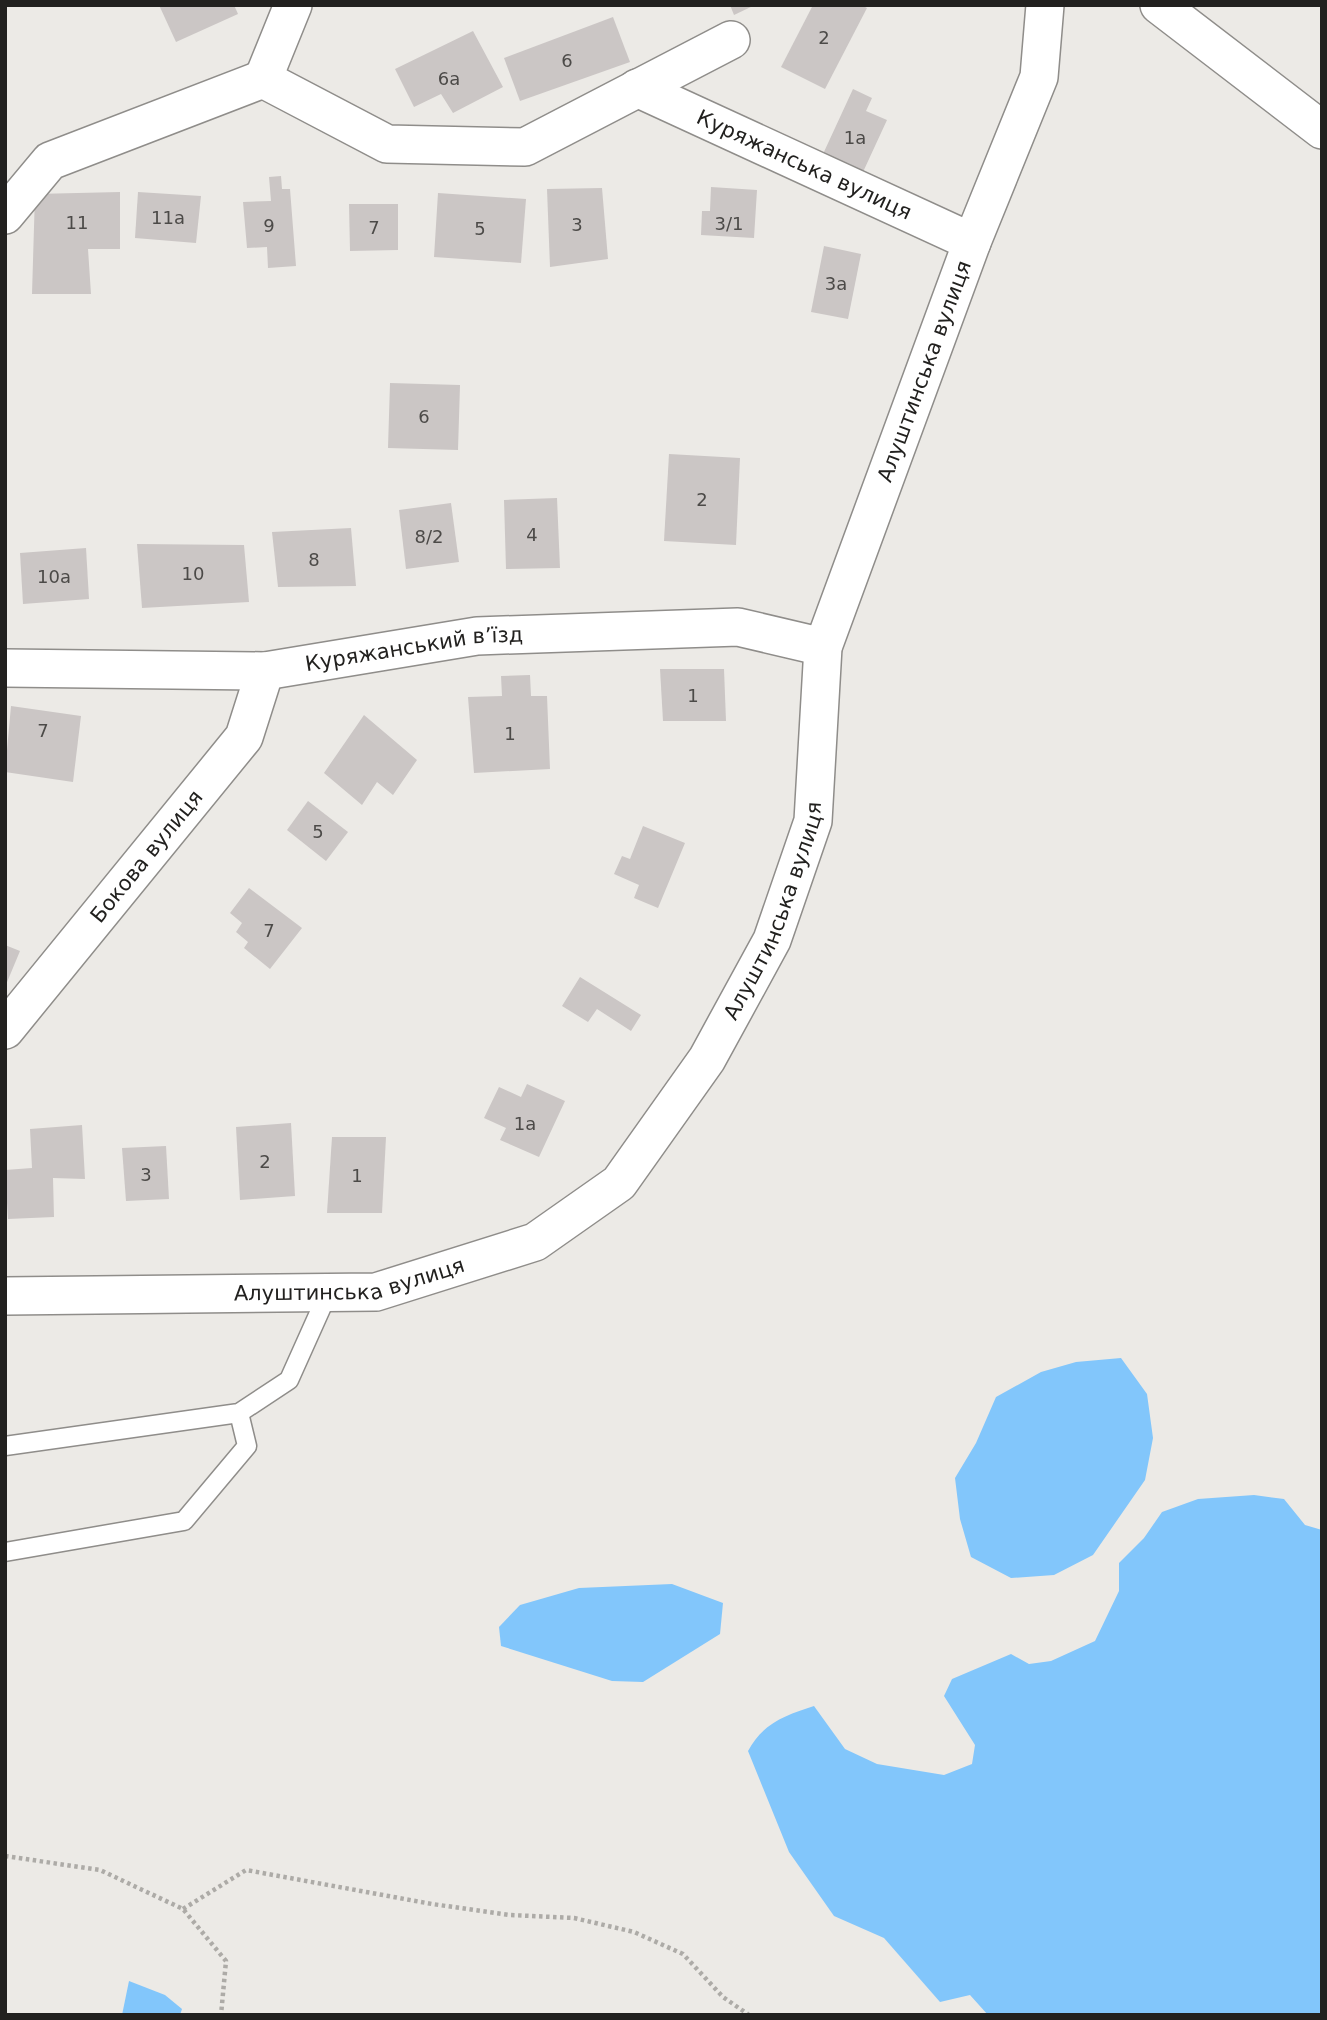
<svg xmlns="http://www.w3.org/2000/svg" width="1327" height="2020" font-family="'DejaVu Sans',sans-serif">
<style>
.water{fill:#82c6fb}
.building{fill:#cbc6c5}
.lines{fill:none;stroke-linecap:round;stroke-linejoin:round}
.lane-casing{stroke:#8f8d8a;stroke-width:21}
.street-casing{stroke:#8f8d8a;stroke-width:40}
.path{stroke:#adaba7;stroke-width:4.5;stroke-dasharray:3.5 3.5;stroke-linecap:butt}
.lane{stroke:#fff;stroke-width:18}
.street{stroke:#fff;stroke-width:37}
.labels{text-anchor:middle;dominant-baseline:central;stroke-width:6;stroke-linejoin:round;paint-order:stroke}
.number-label{font-size:18px;fill:#4c4a48}
.street-label{font-size:21px;fill:#22211f;stroke:#fff}
</style>
<rect width="100%" height="100%" fill="#eceae6"/>
<!-- water -->
<g class="water">
<path d="M1121 1358 1147 1394 1153 1438 1145 1480 1093 1555 1054 1575 1011 1578 971 1557 960 1519 955 1478 976 1443 996 1397 1041 1372 1076 1362Z"/>
<path d="M1254 1495 1284 1499 1305 1525 1322 1530V2015H988L970 1995 940 2002 884 1938 834 1916 789 1852 748 1751C763 1723 786 1715 814 1706L845 1749 877 1764 944 1775 972 1764 975 1745 944 1696 952 1679 1011 1654 1029 1664 1051 1661 1095 1641 1119 1591V1563L1144 1538 1162 1512 1198 1499Z"/>
<path d="M672 1584 723 1603 720 1634 643 1682 612 1681 501 1646 499 1627 520 1605 579 1588Z"/>
<path d="M129 1981 165 1995 182 2009 180 2015H122Z"/>
</g>
<!-- building -->
<g class="building">
<path d="M159 5H234L238 14 176 42Z"/>
<path d="M730 5H755L734 15Z"/>
<path d="M813 5H861L867 8 825 89 781 67Z"/>
<path d="M613 17 630 62 520 101 504 58Z"/>
<path d="M473 31 503 87 453 113 441 94 414 107 395 69Z"/>
<path d="M853 89 872 98 866 111 887 120 863 172 823 154Z"/>
<path d="M281 176 282 189H290L296 266 268 268 267 247 247 248 243 202 271 201 269 177Z"/>
<path d="M711 187 757 190 754 238 701 235 702 211H710Z"/>
<path d="M602 188 608 259 550 267 547 189Z"/>
<path d="M120 192V249H88L91 294H32L35 194Z"/>
<path d="M138 192 201 196 196 243 135 238Z"/>
<path d="M438 193 526 199 521 263 434 257Z"/>
<path d="M349 204H398V250L350 251Z"/>
<path d="M824 246 861 254 848 319 811 312Z"/>
<path d="M390 383 460 385 458 450 388 448Z"/>
<path d="M669 454 740 458 736 545 664 541Z"/>
<path d="M557 498 560 568 506 569 504 500Z"/>
<path d="M451 503 459 562 406 569 399 510Z"/>
<path d="M351 528 356 586 278 587 272 532Z"/>
<path d="M137 544 244 545 249 602 142 608Z"/>
<path d="M86 548 89 599 23 604 20 553Z"/>
<path d="M660 669H724L726 721H663Z"/>
<path d="M530 675 531 696H547L550 769 474 773 468 697 502 696 501 676Z"/>
<path d="M11 706 81 716 73 782 5 772Z"/>
<path d="M364 715 417 760 393 795 377 782 362 805 324 773Z"/>
<path d="M308 801 348 832 326 861 287 830Z"/>
<path d="M643 826 685 843 658 908 634 898 639 885 614 874 622 856 630 859Z"/>
<path d="M249 888 302 928 270 969 244 948 248 942 236 932 242 923 230 913Z"/>
<path d="M5 945 20 951 5 987Z"/>
<path d="M580 977 641 1015 631 1031 597 1009 588 1022 562 1006Z"/>
<path d="M527 1084 565 1101 539 1157 500 1140 506 1128 484 1118 499 1087 521 1097Z"/>
<path d="M291 1123 295 1196 240 1200 236 1127Z"/>
<path d="M82 1125 85 1179 53 1178 54 1217 8 1219 5 1170 32 1168 30 1129Z"/>
<path d="M332 1137H386L382 1213H327Z"/>
<path d="M166 1146 169 1199 126 1201 122 1148Z"/>
</g>
<g class="lines">
<defs>
<g id="lane">
<path d="M5 1446 239 1413 289 1380 328 1293"/>
<path d="M5 1552 184 1521 247 1446 239 1413"/>
</g>
<g id="street">
<path d="M1159 5 1322 130"/>
<path d="M263 79 293 5"/>
<path id="s1" d="M637 88 972 242"/>
<path d="M5 215 50 161 263 79 387 144 525 147 731 40"/>
<path id="s2" d="M5 668 265 671 477 636 738 627 823 647"/>
<path id="s3" d="M5 1030 244 737 265 671"/>
<path id="s4" d="M5 1296 376 1292 535 1242 619 1183 707 1059 772 940 813 821 823 647 972 242 1039 77 1045 5"/>
</g>
</defs>
<!-- lane casing -->
<use href="#lane" class="lane-casing"/>
<!-- street casing -->
<use href="#street" class="street-casing"/>
<!-- path -->
<g class="path">
<path d="M5 1856 100 1870 183 1909 226 1961 221 2015"/>
<path d="M183 1909 246 1870 432 1904 510 1915 574 1918 634 1932 683 1954 723 1997 749 2015"/>
</g>
<!-- lane -->
<use href="#lane" class="lane"/>
<!-- street -->
<use href="#street" class="street"/>
</g>
<g class="labels">
<!-- number labels -->
<g class="number-label">
<text x="824" y="37">2</text>
<text x="567" y="60">6</text>
<text x="449" y="78">6а</text>
<text x="855" y="137">1а</text>
<text x="168" y="217">11а</text>
<text x="77" y="222">11</text>
<text x="729" y="223">3/1</text>
<text x="577" y="224">3</text>
<text x="269" y="225">9</text>
<text x="374" y="227">7</text>
<text x="480" y="228">5</text>
<text x="836" y="283">3а</text>
<text x="424" y="416">6</text>
<text x="702" y="499">2</text>
<text x="532" y="534">4</text>
<text x="429" y="536">8/2</text>
<text x="314" y="559">8</text>
<text x="193" y="573">10</text>
<text x="54" y="576">10а</text>
<text x="693" y="695">1</text>
<text x="43" y="730">7</text>
<text x="510" y="733">1</text>
<text x="318" y="831">5</text>
<text x="269" y="930">7</text>
<text x="525" y="1123">1а</text>
<text x="265" y="1161">2</text>
<text x="146" y="1174">3</text>
<text x="357" y="1175">1</text>
</g>
<!-- street labels -->
<g class="street-label">
<text stroke="none"><textPath href="#s1" startOffset="184">Куряжанська вулиця</textPath></text>
<text stroke="none"><textPath href="#s4" startOffset="1522">Алуштинська вулиця</textPath></text>
<text stroke="none"><textPath href="#s2" startOffset="411">Куряжанський в’їзд</textPath></text>
<text stroke="none"><textPath href="#s3" startOffset="224">Бокова вулиця</textPath></text>
<text stroke="none"><textPath href="#s4" startOffset="956">Алуштинська вулиця</textPath></text>
<text stroke="none"><textPath href="#s4" startOffset="346">Алуштинська вулиця</textPath></text>
</g>
</g>
<!-- border -->
<rect width="1327" height="2020" fill="none" stroke="#22211f" stroke-width="14"/>
</svg>
